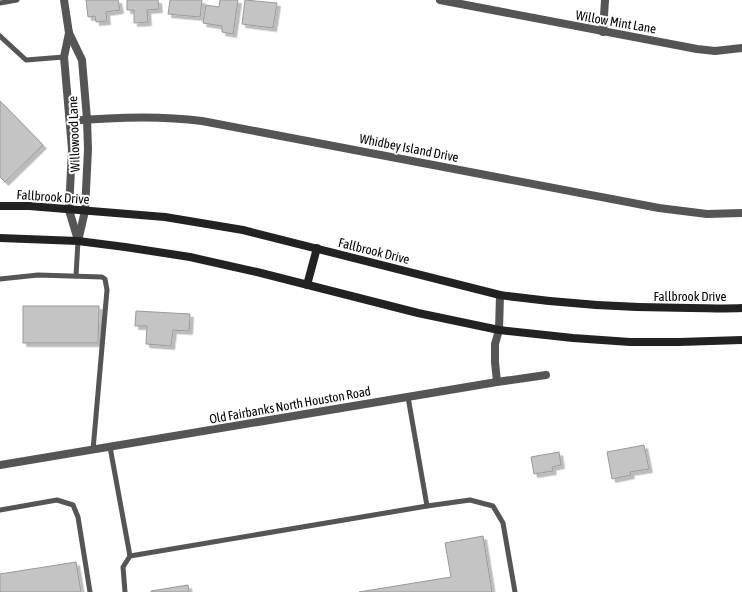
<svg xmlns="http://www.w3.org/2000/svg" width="742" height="592" font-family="'Asap Condensed',sans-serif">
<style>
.building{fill:#c4c4c4;stroke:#999;filter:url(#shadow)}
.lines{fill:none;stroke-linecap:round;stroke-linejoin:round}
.service{stroke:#555;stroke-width:5}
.minor{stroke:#555;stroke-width:8}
.tertiary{stroke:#555;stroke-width:8}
.secondary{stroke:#222;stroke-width:8}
.labels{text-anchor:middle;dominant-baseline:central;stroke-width:4;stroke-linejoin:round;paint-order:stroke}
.street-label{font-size:13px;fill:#000;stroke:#fff}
</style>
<defs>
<filter id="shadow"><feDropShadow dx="3.5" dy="3.5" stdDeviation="0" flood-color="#0004"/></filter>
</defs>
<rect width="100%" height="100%" fill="#fff"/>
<!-- building -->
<g class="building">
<path d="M86 0H118L120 10 106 12 107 21 96 22 95 16 88 17Z"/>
<path d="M127 0H158L159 9 147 10 148 22 134 23V10H127Z"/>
<path d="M170 0H202L200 17 168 14Z"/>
<path d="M220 0H238L233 34 222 32V26L203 23 206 5 219 7Z"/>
<path d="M245 0 277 3 273 28 242 24Z"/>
<path d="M0 101 43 145 5 182 0 177Z"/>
<path d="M23 306H99L98 343H23Z"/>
<path d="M136 311 190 314 189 331 173 330 171 346 146 344 147 326H135Z"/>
<path d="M644 445 649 469 630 472 631 475 612 479 607 452Z"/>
<path d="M559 452 561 465 552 467 553 471 534 474 531 457Z"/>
<path d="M483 536 492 592H359L451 577 445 543Z"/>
<path d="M76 562 81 592H0V574Z"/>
<path d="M188 585 189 592H151V591Z"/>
</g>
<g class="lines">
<!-- service -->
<g class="service">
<path d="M0 3 17 0"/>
<path d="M0 36 26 60 64 57"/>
<path d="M76 276 78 241"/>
<path d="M0 279 38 275 102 277 105 279 107 290 93 450"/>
<path d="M110 447 130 556 427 506 408 397"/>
<path d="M427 506 470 500 493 506 503 523 515 592"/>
<path d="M0 510 57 500 73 505 78 517 90 592"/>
<path d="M125 592 123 567 130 556"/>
</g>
<!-- minor -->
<g class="minor">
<path d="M440 0 697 49 715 51 742 48"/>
<path d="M603 32 605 0"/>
<path d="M70 121C114 117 158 115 202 121L659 208 707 214 742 213"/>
<path d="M497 382 546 375"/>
<path d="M0 465 497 382 495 362V344L499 330 500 295"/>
</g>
<!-- tertiary -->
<g class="tertiary">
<path d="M64 0 69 33 82 60 87 119 88 149 85 211 78 241"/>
<path d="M69 33 64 57 72 149 69 210 78 240"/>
</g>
<!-- secondary -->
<g class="secondary">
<path d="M0 206H29L165 217 243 230 500 295C563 304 626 308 690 308 707 308 725 309 742 308"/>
<path d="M0 238 78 241 125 247 190 257 257 272 418 313 499 330 573 338 630 342H679L742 340"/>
<path d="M307 285 317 248"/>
</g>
</g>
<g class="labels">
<!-- street labels -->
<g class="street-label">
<text transform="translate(616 22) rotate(10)">Willow Mint Lane</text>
<text transform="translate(74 134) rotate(-92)">Willowood Lane</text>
<text transform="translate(409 148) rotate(11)">Whidbey Island Drive</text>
<text transform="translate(53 197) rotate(4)">Fallbrook Drive</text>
<text transform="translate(374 251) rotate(14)">Fallbrook Drive</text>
<text x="690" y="296">Fallbrook Drive</text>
<text transform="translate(290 405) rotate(-10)">Old Fairbanks North Houston Road</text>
</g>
</g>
</svg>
